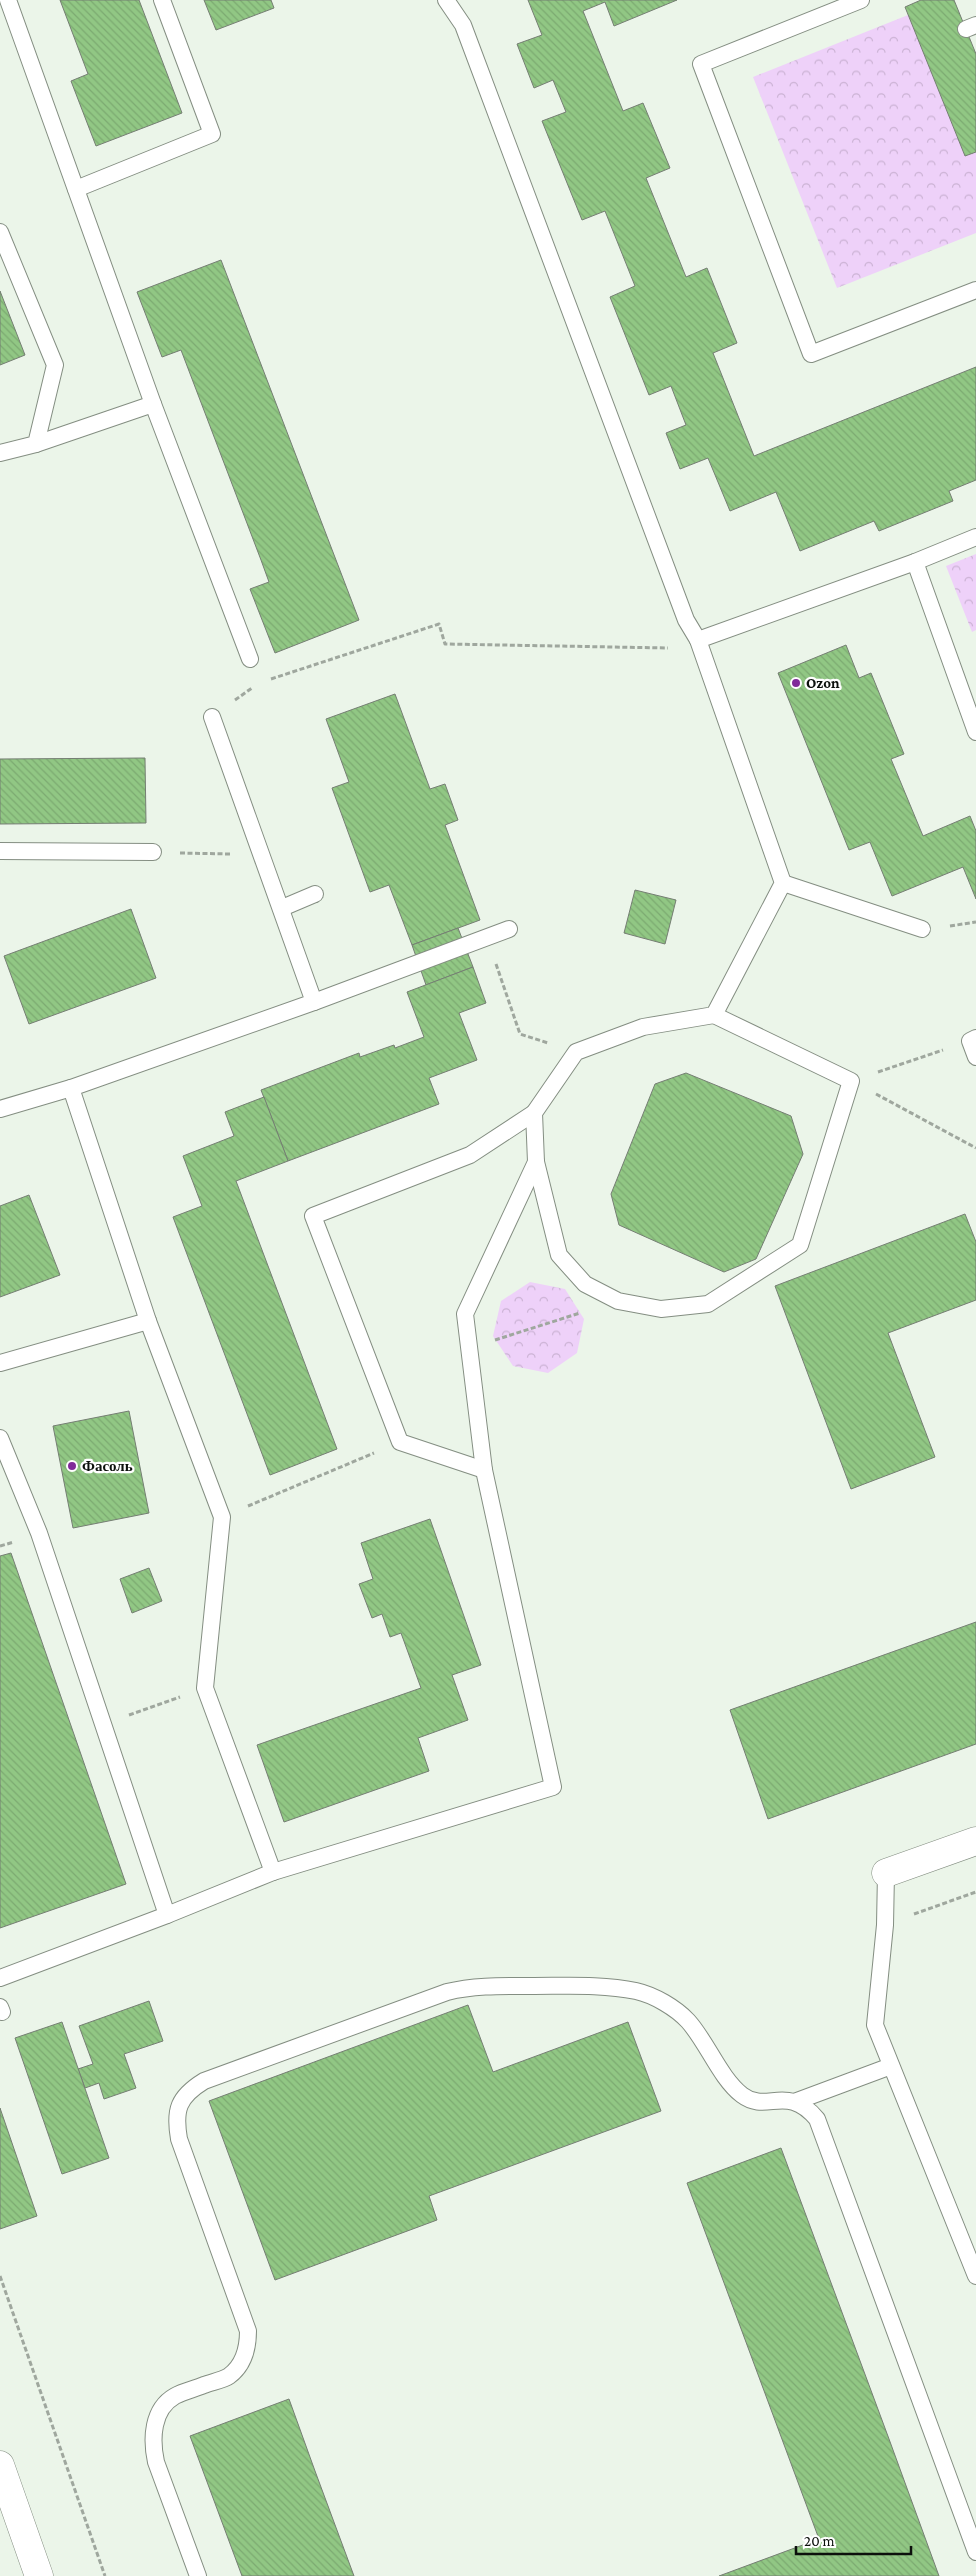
<svg xmlns="http://www.w3.org/2000/svg" width="976" height="2576" font-family="'Crimson Pro',serif">
<style>
.forest{fill:url(#forest-crowns)}
.building{fill:url(#building-back-hatch);stroke:#757e73}
.lines{fill:none;stroke-linecap:round;stroke-linejoin:round}
.lane-casing{stroke:#848e82;stroke-width:18}
.street-casing{stroke:#848e82;stroke-width:29}
.secondary-casing{stroke:#848e82;stroke-width:29}
.path{stroke:#9fa79e;stroke-width:3;stroke-dasharray:5 2.5;stroke-linecap:butt}
.lane{stroke:#fff;stroke-width:16}
.street{stroke:#fff;stroke-width:28}
.secondary{stroke:#fff;stroke-width:28}
.poi-dot{fill:#802b99;stroke:#fff;stroke-width:2}
.labels{text-anchor:middle;dominant-baseline:central;stroke-width:4.5;stroke-linejoin:round;paint-order:stroke}
.poi-label{font-size:15px;font-weight:bold;fill:#0c100c;stroke:#fff;text-anchor:start}
</style>
<defs>
<pattern id="forest-crowns" width="20" height="18" patternUnits="userSpaceOnUse" patternTransform="scale(1.25)"><rect width="20" height="18" fill="#eed1f9"/><path d="M2 6a3 3 0 1 1 6 0M12 15a3 3 0 1 1 6 0" fill="none" stroke="#cbb2d4"/></pattern>
<pattern id="building-back-hatch" width="6" height="6" patternUnits="userSpaceOnUse" patternTransform="scale(1.25)"><rect width="6" height="6" fill="#91c784"/><path d="M-1 5l2 2M0 0l6 6M5-1l2 2" fill="none" stroke="#7caa71"/></pattern>
</defs>
<rect width="100%" height="100%" fill="#ebf5e9"/>
<!-- forest -->
<g class="forest">
<path d="M908 15 965 156 976 152V233L837 288 753 77Z"/>
<path d="M976 554V630L972 632 946 566Z"/>
<path d="M530 1282 565 1289 584 1319 577 1353 548 1373 513 1366 493 1336 501 1301Z"/>
</g>
<!-- building -->
<g class="building">
<path d="M60 0H139L182 113 96 146 71 81 88 74Z"/>
<path d="M204 0H271L274 8 216 30Z"/>
<path d="M528 0H677L614 26 605 2 583 11 623 111 643 103 670 168 646 178 686 277 707 268 737 343 713 353 754 456 976 367V480L949 491 953 501 879 531 874 521 800 551 776 492 730 511 708 458 680 469 666 433 686 425 671 386 649 395 610 297 635 286 605 211 582 220 542 121 566 112 553 80 534 88 517 44 542 35Z"/>
<path d="M921 0H954L976 54V152L965 156 905 7Z"/>
<path d="M221 260 359 620 275 653 250 589 269 582 261 560 181 350 162 357 137 292Z"/>
<path d="M0 291 25 355 0 365Z"/>
<path d="M846 645 859 678 871 673 904 754 891 759 923 836 970 816 976 831V899L963 867 892 896 870 842 849 850 778 673Z"/>
<path d="M395 694 430 789 445 784 458 820 445 825 480 920 412 945 389 885 370 892 332 788 349 782 326 719Z"/>
<path d="M145 758 146 823 0 824V759Z"/>
<path d="M635 890 676 900 665 944 624 933Z"/>
<path d="M131 909 156 978 29 1024 4 956Z"/>
<path d="M458 928 473 967 426 985 412 945Z"/>
<path d="M473 967 486 1003 459 1013 477 1060 429 1078 439 1104 288 1161 261 1090 359 1053 360 1057 394 1045 395 1048 424 1037 407 992Z"/>
<path d="M686 1073 791 1116 803 1154 756 1259 724 1272 619 1225 611 1194 655 1084Z"/>
<path d="M264 1097 288 1161 236 1181 337 1449 270 1475 173 1217 202 1206 183 1156 234 1136 225 1112Z"/>
<path d="M29 1195 60 1275 0 1297V1206Z"/>
<path d="M965 1214 976 1242V1300L888 1333 935 1457 851 1489 775 1286Z"/>
<path d="M129 1411 149 1513 73 1528 53 1426Z"/>
<path d="M430 1519 481 1665 452 1675 468 1720 418 1738 429 1771 284 1822 257 1745 421 1688 401 1633 390 1637 382 1614 372 1618 359 1584 373 1579 361 1543Z"/>
<path d="M11 1553 126 1884 0 1928V1556Z"/>
<path d="M149 1568 162 1601 132 1613 120 1579Z"/>
<path d="M976 1622V1744L768 1819 730 1710Z"/>
<path d="M149 2001 163 2041 124 2054 136 2088 104 2099 99 2083 85 2088 78 2069 93 2064 79 2026Z"/>
<path d="M468 2005 493 2072 628 2022 661 2111 429 2196 437 2220 275 2280 209 2101Z"/>
<path d="M62 2022 109 2158 62 2174 15 2038Z"/>
<path d="M0 2108 37 2216 0 2229Z"/>
<path d="M781 2148 889 2439 939 2576H719L819 2539 687 2183Z"/>
<path d="M289 2399 315 2471 354 2576H242L190 2436Z"/>
</g>
<g class="lines">
<defs>
<g id="lane">
<path d="M8 0 153 404 250 659"/>
<path d="M446 0 463 25 686 620 698 640"/>
<path d="M861 0 701 64 811 354 976 290"/>
<path d="M966 29 976 25"/>
<path d="M76 189 212 134 162 0"/>
<path d="M0 232 55 365 36 444 0 453"/>
<path d="M36 444 153 404"/>
<path d="M915 562 976 732"/>
<path d="M212 717 314 1002 71 1088 148 1321 222 1517 205 1688 273 1872"/>
<path d="M0 851 153 852"/>
<path d="M783 883 922 929"/>
<path d="M282 908 315 894"/>
<path d="M314 1002 509 929"/>
<path d="M976 1038 970 1041 976 1057"/>
<path d="M0 1109 71 1088"/>
<path d="M536 1162 559 1255 585 1284 618 1301 661 1309 708 1304 800 1245 851 1081 714 1015"/>
<path d="M0 1363 148 1321"/>
<path d="M0 1438 39 1533 167 1915"/>
<path d="M484 1470 400 1442 313 1216 470 1155 534 1113"/>
<path d="M886 1873 885 1925 875 2025 976 2276"/>
<path d="M0 1978 167 1915 273 1872 553 1787 484 1470 465 1314 536 1162 534 1113 576 1052 643 1027 714 1015 783 883 698 640 915 562 976 537"/>
<path d="M0 2007 2 2012"/>
<path d="M797 2101 891 2066"/>
<path d="M198 2576 156 2462C151 2439 152 2409 175 2396 184 2391 195 2389 204 2385 212 2382 223 2380 229 2376 244 2365 248 2348 248 2331L179 2139C174 2110 178 2097 204 2081L447 1992C475 1985 505 1986 534 1986 567 1986 603 1984 636 1991 654 1995 676 2008 688 2021 707 2042 720 2078 742 2095 767 2114 787 2083 817 2119L976 2552"/>
</g>
<path id="street" d="M886 1873 976 1841"/>
<path id="secondary" d="M0 2465 39 2576"/>
</defs>
<!-- lane casing -->
<use href="#lane" class="lane-casing"/>
<!-- street casing -->
<use href="#street" class="street-casing"/>
<!-- secondary casing -->
<use href="#secondary" class="secondary-casing"/>
<!-- path -->
<g class="path">
<path d="M271 679 439 624 445 644 668 648"/>
<path d="M235 700 252 688"/>
<path d="M180 853 231 854"/>
<path d="M950 926 976 922"/>
<path d="M496 964 520 1034 548 1043"/>
<path d="M878 1072 943 1050"/>
<path d="M876 1094 976 1148"/>
<path d="M495 1340 580 1313"/>
<path d="M248 1506 374 1453"/>
<path d="M0 1546 14 1542"/>
<path d="M129 1715 180 1697"/>
<path d="M914 1914 976 1892"/>
<path d="M0 2276 105 2576"/>
</g>
<!-- lane -->
<use href="#lane" class="lane"/>
<!-- street -->
<use href="#street" class="street"/>
<!-- secondary -->
<use href="#secondary" class="secondary"/>
</g>
<!-- markers -->
<g class="poi-dot">
<circle cx="796" cy="683" r="5"/>
<circle cx="72" cy="1466" r="5"/>
</g>
<g class="labels">
<!-- poi labels -->
<g class="poi-label">
<text x="806" y="683">Ozon</text>
<text x="82" y="1466">Фасоль</text>
</g>
</g>
<!-- scale -->
<path d="M796 2546v8h115v-8" fill="none" stroke="#0c100c" stroke-width="2.5"/>
<text x="804" y="2546" font-size="15" fill="#0c100c" stroke="#ffffff" stroke-width="4" paint-order="stroke">20 m</text>
</svg>
